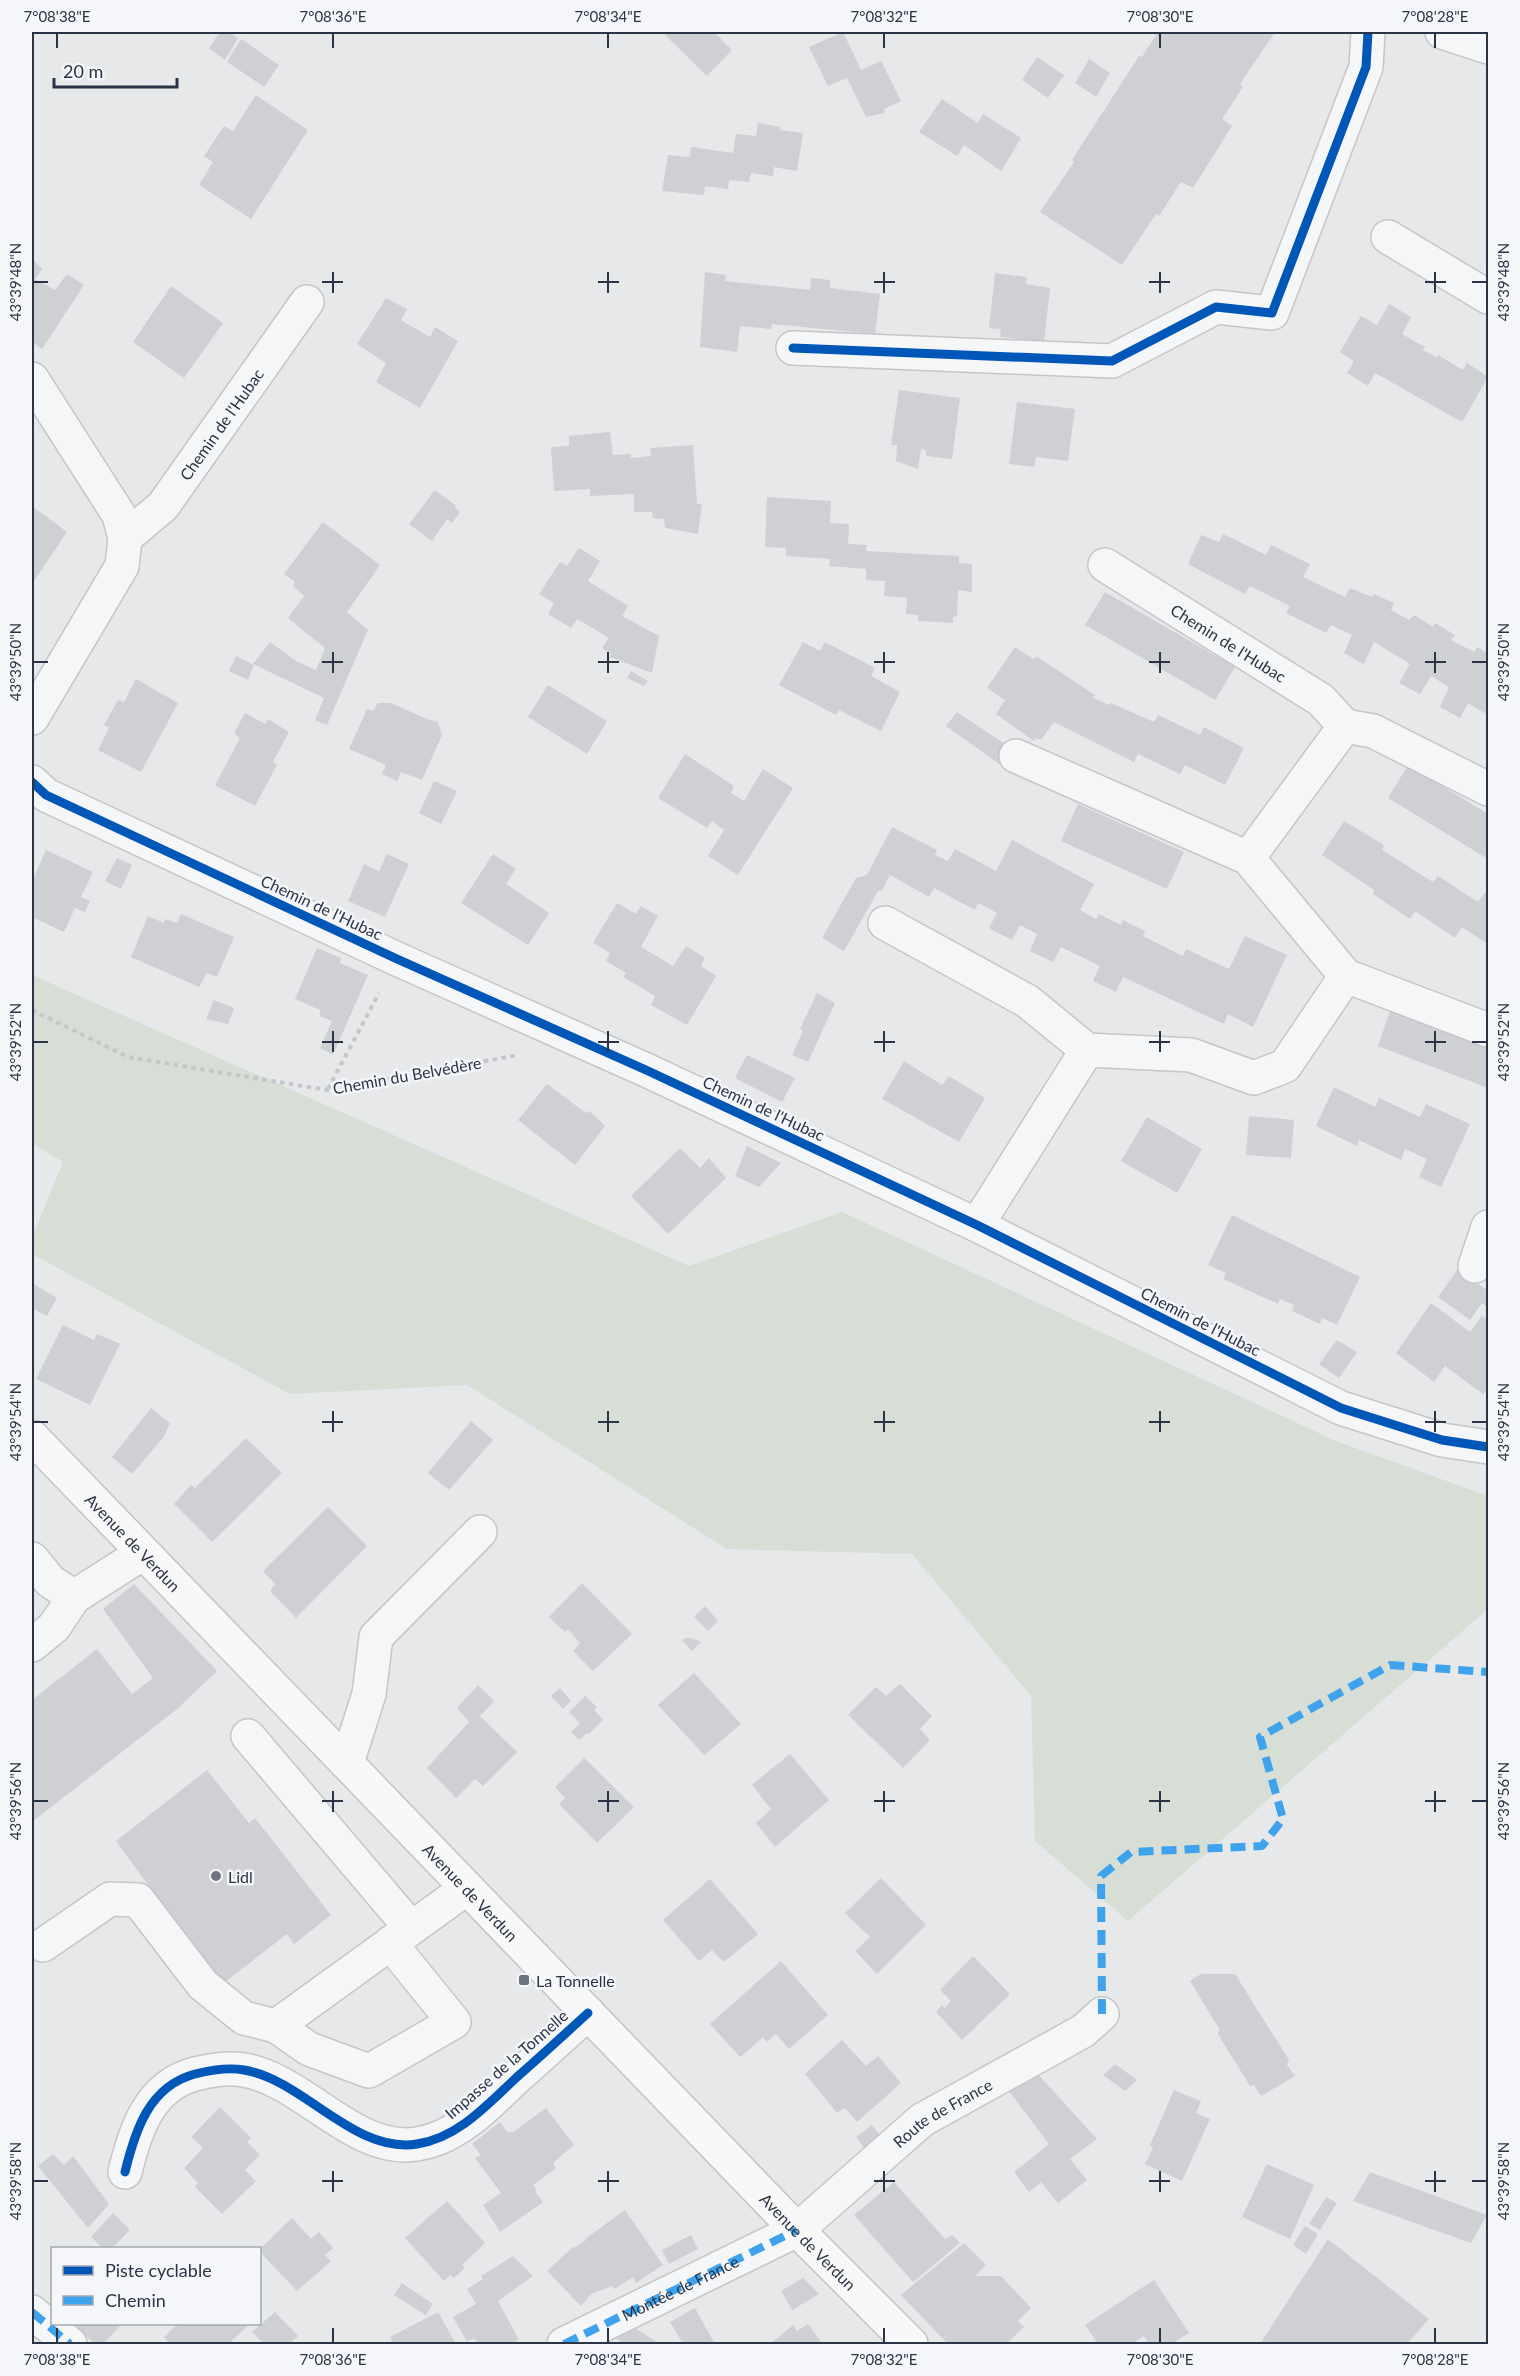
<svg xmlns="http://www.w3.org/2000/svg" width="1520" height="2376" font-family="Lato,sans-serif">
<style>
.green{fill:#d6ded6}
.building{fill:#ced0d3}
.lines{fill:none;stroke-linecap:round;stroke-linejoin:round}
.minor-casing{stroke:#c4c6c8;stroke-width:36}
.major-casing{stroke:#c2c5c8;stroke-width:36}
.path{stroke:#c5c6ca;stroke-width:4;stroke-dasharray:4.5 4.5;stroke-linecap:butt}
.minor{stroke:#f5f6f7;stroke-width:33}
.major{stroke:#f8f8f8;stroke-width:33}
.quiet{stroke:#3ea3ec;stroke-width:8;stroke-dasharray:15 8;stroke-linecap:butt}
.cycleway-casing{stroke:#f4f6f9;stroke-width:13}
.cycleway{stroke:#0057b8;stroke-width:9}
.ticks{fill:none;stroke:#2b3445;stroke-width:2}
.poi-dot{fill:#6c737f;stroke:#f4f6f9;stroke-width:2}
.labels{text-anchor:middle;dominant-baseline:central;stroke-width:5;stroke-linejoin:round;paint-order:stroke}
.street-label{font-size:16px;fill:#2b3445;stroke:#f4f6f9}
.poi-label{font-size:16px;fill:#2b3445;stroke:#f4f6f9;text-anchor:start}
.neatline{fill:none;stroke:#2b3445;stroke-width:2}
.ticks-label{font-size:15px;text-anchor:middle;fill:#2b3445}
</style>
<rect width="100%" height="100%" fill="#e6e8ea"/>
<!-- green -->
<path class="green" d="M32 975 689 1266 842 1212 1336 1441 1488 1496V1609L1128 1921 1035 1841 1031 1696 912 1554 727 1549 467 1385 290 1394 32 1254V1238L63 1162 32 1143Z"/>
<!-- building -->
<g class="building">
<path d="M220 32H229L238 38 225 60 209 48Z"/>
<path d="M662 32H695L698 35 700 32H714L732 50 707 76Z"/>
<path d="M843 32 861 70 881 61 901 101 884 109 885 113 866 117 847 78 828 86 809 47Z"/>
<path d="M1158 32H1275L1240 84 1243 87 1222 119 1232 126 1193 188 1181 182 1159 216 1156 214 1122 265 1040 212 1074 162 1072 160 1139 56 1142 57Z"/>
<path d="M241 39 279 65 264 87 227 62Z"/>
<path d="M1037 57 1064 75 1048 98 1022 80Z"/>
<path d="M1089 59 1110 73 1096 97 1075 83Z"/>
<path d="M256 95 308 130 251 219 199 185 213 162 204 156 224 126 233 131Z"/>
<path d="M942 99 978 123 983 114 1021 138 1001 171 964 145 957 156 919 132Z"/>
<path d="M758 123 780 127V130L803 133 797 171 774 167 773 176 751 173 749 182 729 180 728 189 705 186 704 195 662 191 668 155 690 157 691 147 733 153 736 134 756 136Z"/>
<path d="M32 258 42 269 35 279 55 290 67 274 84 285 42 349 32 342Z"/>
<path d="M705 272 726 275 725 281 810 290 811 278 830 280V288L880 294 875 334 772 324 771 329 740 326 737 352 700 347Z"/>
<path d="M995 273 1027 277 1026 284 1050 288 1044 342 1000 337 1001 329 989 328Z"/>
<path d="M171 286 223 323 184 378 133 342Z"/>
<path d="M386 298 407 309 401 320 430 337 435 327 458 341 420 408 376 382 386 363 357 344Z"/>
<path d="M1389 304 1411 317 1402 334 1425 347 1423 350 1437 358 1438 355 1463 370 1467 363 1488 377 1462 422 1375 373 1368 386 1347 373 1354 361 1340 352 1361 316 1377 325Z"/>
<path d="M899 390 960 398 952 459 926 456V450L921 449 918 469 896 461 897 445H891Z"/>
<path d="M1017 402 1075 409 1068 461 1036 457 1034 467 1009 464Z"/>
<path d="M610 432 613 455 631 454V458L651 456 650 448 693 445 697 504H702L698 534 665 528 664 519 653 518 652 512H634V494L590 496V489L554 491 551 447 569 446V436Z"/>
<path d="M435 490 456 506 455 508 460 512 452 523 447 519 432 541 409 524Z"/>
<path d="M767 497 831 501 830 523 849 524 848 544 867 545 866 551 959 556V563L972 564V592L958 590 957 616 953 617V623L918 621V615L906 614 907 598 884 596 885 581 866 580V569L829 566 830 559 786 556V548L765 547Z"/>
<path d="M32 506 67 532 32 584Z"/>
<path d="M323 522 380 565 347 612 368 630 327 725 315 720 324 698 253 664 270 642 296 661 316 670 325 648 288 618 304 596 293 586 295 582 284 574Z"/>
<path d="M1223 534 1266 555 1271 545 1310 564 1303 577 1345 597 1350 588 1372 597 1374 594 1394 603 1391 610 1409 620 1414 615 1433 627 1435 623 1455 635 1451 640 1474 652 1477 647 1488 653V715L1468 703 1460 718 1440 707 1449 687 1431 676 1420 694 1399 683 1410 664 1374 642 1364 664 1344 653 1352 635 1331 625 1326 633 1286 613 1290 606 1250 586 1245 594 1188 564 1201 535 1219 542Z"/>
<path d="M579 548 600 561 588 581 628 606 622 616 659 636 652 673 610 657 611 654 602 648 609 638 577 619 571 628 548 614 554 603 539 594 560 562 567 566Z"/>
<path d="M1105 592 1235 667 1215 700 1085 625Z"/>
<path d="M803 642 820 651 825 642 875 668 871 676 900 692 881 731 839 710 836 715 779 685Z"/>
<path d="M1015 647 1034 659 1036 656 1095 695 1093 698 1109 705 1111 703 1154 722 1158 715 1200 735 1204 727 1244 748 1225 785 1185 765 1180 774 1138 754 1134 762 1054 722 1041 740 1036 738 1034 741 996 714 1005 700 987 688Z"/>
<path d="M236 656 254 665 248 680 229 671Z"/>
<path d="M631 671 648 681 644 686 627 678Z"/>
<path d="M136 679 178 703 141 772 98 750 109 728 104 725 118 700 124 702Z"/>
<path d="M548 685 607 721 587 754 528 717Z"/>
<path d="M378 703H391L427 719 438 722 442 735 422 780 401 772 397 781 382 774 386 765 349 749 367 709 373 711Z"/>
<path d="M957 712 1014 750 1002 766 946 726Z"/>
<path d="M245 713 265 724 268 719 289 732 273 762 277 765 255 806 215 785 240 738 234 733Z"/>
<path d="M685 754 734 786 731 793 744 801 763 769 793 788 738 875 708 856 724 830 712 821 707 828 658 798Z"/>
<path d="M1408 765 1488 814V859L1388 798Z"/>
<path d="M434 781 457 791 441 824 419 813Z"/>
<path d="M1078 804 1184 852 1167 889 1061 841Z"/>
<path d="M1344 821 1384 845 1382 850 1433 882 1438 876 1478 902 1485 892 1488 894V944L1462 927 1455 938 1415 911 1410 919 1373 894 1374 890 1322 855Z"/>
<path d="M892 827 937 850 935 855 948 861 955 849 996 871 1012 840 1094 884 1080 910 1096 919 1099 914 1121 925 1123 920 1145 931 1143 936 1183 956 1186 949 1229 969 1245 936 1287 955 1253 1027 1228 1014 1224 1024 1123 977 1116 992 1093 981 1100 966 1061 947 1053 962 1030 951 1037 934 1020 925 1012 940 989 928 997 913 978 903 975 910 934 888 929 897 890 875 882 890 878 891 844 951 822 938 856 878 867 875Z"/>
<path d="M46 850 93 872 81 897 90 901 85 912 75 908 64 932 32 917V882Z"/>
<path d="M387 854 409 864 385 917 348 901 364 864 379 871Z"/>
<path d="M493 854 516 869 506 884 549 913 528 945 461 903Z"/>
<path d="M117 858 132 865 121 889 105 881Z"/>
<path d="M617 903 636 914 641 906 658 916 641 947 673 966 686 946 705 958 701 966 716 976 687 1025 651 1005 655 996 623 977 626 973 606 961 610 953 593 943Z"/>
<path d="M181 914 234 937 217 977 207 973 199 987 131 957 148 916 164 923 165 919 177 923Z"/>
<path d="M317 948 341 958 340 963 368 975 333 1055 320 1048 332 1021 320 1016V1010L295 999Z"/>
<path d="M817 993 835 1003 808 1062 792 1055 803 1031 800 1029Z"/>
<path d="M214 1000 234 1008 228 1024 206 1019Z"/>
<path d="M1391 1008 1488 1047V1088L1378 1046Z"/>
<path d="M747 1055 795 1078 782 1102 735 1078Z"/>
<path d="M904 1061 942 1085 949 1076 985 1098 959 1142 882 1099Z"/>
<path d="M547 1084 586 1113 590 1111 605 1126 575 1165 518 1120Z"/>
<path d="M1334 1087 1375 1107 1379 1098 1420 1117 1426 1104 1470 1124 1441 1187 1419 1177 1427 1159 1405 1149 1401 1160 1359 1140 1357 1146 1316 1126Z"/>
<path d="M1249 1116 1294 1120 1291 1158 1246 1155Z"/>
<path d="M1147 1117 1202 1149 1177 1193 1121 1161Z"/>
<path d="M747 1146 781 1163 759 1187 735 1176Z"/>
<path d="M680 1148 700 1168 709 1158 726 1178 668 1234 631 1196Z"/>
<path d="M1232 1215 1360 1277 1337 1325 1322 1318 1320 1324 1292 1311 1294 1305 1280 1299 1278 1304 1223 1279 1226 1273 1208 1265Z"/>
<path d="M1458 1269 1488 1291V1308L1482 1303 1470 1320 1438 1297Z"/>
<path d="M32 1283 57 1298 47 1316 32 1308Z"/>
<path d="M1431 1303 1470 1332 1482 1316 1488 1320V1393L1486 1391 1483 1394 1445 1366 1434 1382 1396 1353Z"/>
<path d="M63 1325 94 1340 97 1334 120 1344 90 1405 36 1379Z"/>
<path d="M1337 1340 1357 1352 1339 1378 1319 1364Z"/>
<path d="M151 1408 170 1423 163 1438 132 1474 112 1457Z"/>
<path d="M471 1421 493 1440 449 1490 428 1473Z"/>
<path d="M246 1438 282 1473 212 1542 174 1504 191 1485 195 1488Z"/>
<path d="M328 1507 367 1546 296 1618 270 1591 275 1584 263 1571Z"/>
<path d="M582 1583 632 1634 593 1671 573 1651 580 1643 568 1629 565 1632 549 1617Z"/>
<path d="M134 1584 217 1671 177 1709 32 1822V1700L97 1649 132 1694 153 1678 103 1609Z"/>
<path d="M705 1606 718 1621 708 1631 694 1617Z"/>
<path d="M686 1638H691L701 1642 692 1651 682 1640Z"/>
<path d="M694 1673 741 1724 704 1755 658 1705Z"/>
<path d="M900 1684 932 1716 920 1729 930 1740 903 1768 848 1715 876 1687 886 1696Z"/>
<path d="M478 1685 494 1701 480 1716 517 1752 483 1786 475 1779 456 1798 427 1768 469 1722 457 1708Z"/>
<path d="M560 1688 571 1701 563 1709 551 1696Z"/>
<path d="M585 1696 597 1707 594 1710 603 1720 589 1734 587 1733 579 1740 571 1732 580 1723 569 1712Z"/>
<path d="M790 1754 829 1800 775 1847 756 1823 771 1809 752 1785Z"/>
<path d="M584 1758 634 1807 597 1843 559 1804 565 1798 555 1787Z"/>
<path d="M207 1770 249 1823 255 1818 331 1915 294 1944 287 1934 221 1985 116 1841Z"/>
<path d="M881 1878 926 1925 877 1974 855 1951 870 1937 845 1913Z"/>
<path d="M710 1879 758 1934 724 1962 712 1950 699 1961 663 1920Z"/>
<path d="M973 1956 1010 1994 962 2040 936 2012 942 2005 945 2008 951 2001 940 1990Z"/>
<path d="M781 1961 828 2015 789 2049 776 2034 767 2042 763 2037 740 2057 710 2024Z"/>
<path d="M1201 1974H1235L1289 2060 1287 2065 1295 2076 1261 2096 1254 2085 1250 2086 1219 2036 1218 2032 1220 2030 1190 1981Z"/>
<path d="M842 2040 866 2066 878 2056 901 2083 857 2122 845 2108 837 2113 805 2074Z"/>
<path d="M1115 2064 1137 2080 1125 2091 1103 2075Z"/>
<path d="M1034 2070 1097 2139 1070 2159 1087 2180 1058 2203 1041 2182 1029 2192 1014 2172 1049 2144 1002 2082Z"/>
<path d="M1174 2090 1201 2101 1196 2113 1210 2119 1182 2181 1145 2164 1153 2148 1150 2145Z"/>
<path d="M220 2107 251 2138 247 2142 260 2155 245 2170 256 2181 222 2214 195 2187 198 2183 184 2168 203 2148 191 2137Z"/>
<path d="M546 2108 574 2145 553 2163 556 2168 533 2185 537 2190 535 2192 543 2202 500 2232 483 2205 501 2193 475 2158 481 2155 472 2144 500 2122 508 2133 511 2131 512 2133Z"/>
<path d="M872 2125 880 2135 864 2148 856 2137Z"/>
<path d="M53 2154 64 2165 73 2156 109 2204 88 2228 38 2166Z"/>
<path d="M1267 2164 1314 2185 1290 2239 1242 2217Z"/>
<path d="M1370 2172 1487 2215 1471 2243 1353 2201Z"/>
<path d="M894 2182 945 2239 952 2235 960 2243 913 2282 854 2215Z"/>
<path d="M1326 2197 1337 2203 1320 2230 1309 2224Z"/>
<path d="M447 2201 485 2243 462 2265 465 2268 454 2278 450 2275 444 2281 405 2238Z"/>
<path d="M625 2210 663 2265 636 2283 633 2277 615 2289 612 2286 591 2294 581 2306 547 2271 573 2247 574 2248 586 2240 585 2239Z"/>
<path d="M113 2213 130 2230 112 2248H103L91 2237Z"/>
<path d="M292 2218 311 2239 319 2232 333 2248 325 2255 331 2261 297 2291 260 2252V2249Z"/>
<path d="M1305 2226 1318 2234 1306 2254 1293 2245Z"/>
<path d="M691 2235 698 2249 669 2264 662 2250Z"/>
<path d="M1328 2239 1429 2319 1407 2344H1260Z"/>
<path d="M964 2243 986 2265 975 2276H1001L1031 2308 1018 2321 1024 2327 1006 2344H948L901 2295Z"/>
<path d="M513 2256 533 2276 498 2301 519 2340 511 2344H478L474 2338 467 2342 453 2317 476 2304 467 2289 483 2279 481 2276Z"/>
<path d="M803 2278 819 2294 792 2310 781 2291Z"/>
<path d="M1154 2280 1189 2333 1171 2344H1149L1144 2336 1132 2344H1098L1085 2325Z"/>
<path d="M402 2283 433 2304 426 2315 394 2295Z"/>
<path d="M695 2308 715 2344H683L670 2322Z"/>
<path d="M275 2312 298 2336 289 2344H264L252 2332Z"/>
<path d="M438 2312 456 2344H394L390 2337Z"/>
<path d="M70 2324H122L103 2344H96Z"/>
<path d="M178 2324H250L228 2344H170L164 2337Z"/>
<path d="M808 2324 822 2343 819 2344H770L793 2325 797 2331Z"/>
<path d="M635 2328 660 2344H624L615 2338Z"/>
</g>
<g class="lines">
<defs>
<g id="minor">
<path d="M1442 32 1488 47"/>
<path d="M1388 237 1488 297"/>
<path d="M793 348 1112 361 1216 307 1272 313 1366 67 1368 32"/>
<path d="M32 379 119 515 125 538 122 566 32 718"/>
<path id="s1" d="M125 538 163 506 307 302"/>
<path id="s2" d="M1105 565 1321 700 1345 726"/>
<path d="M1016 756 1248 858 1346 976 1488 1030"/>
<path d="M32 782 46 795 397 959 646 1070 977 1225 1341 1408 1442 1440 1488 1447"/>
<path d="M1248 858 1345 726 1373 731 1488 789"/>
<path d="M885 923 1027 1001 1087 1050 977 1225"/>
<path d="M1087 1050 1191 1055 1254 1078 1285 1066 1346 976"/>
<path d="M1475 1266 1488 1227"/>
<path d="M32 1559 50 1581 74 1597 143 1553"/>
<path d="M32 1645 54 1627 74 1597"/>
<path d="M248 1736 411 1928"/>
<path d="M347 1763 369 1694 376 1637 480 1532"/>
<path d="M390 1943 454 2022 369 2071 309 2049 276 2026 467 1888"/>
<path d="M43 1945 110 1899 138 1900 203 1985 244 2018 276 2026"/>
<path d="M125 2172C135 2131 149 2086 195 2074 211 2070 228 2067 244 2070 304 2080 354 2154 417 2144 458 2138 488 2104 517 2077 541 2056 565 2034 588 2013"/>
<path d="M32 2312 70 2344"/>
<path id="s3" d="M564 2344 797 2230 922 2120 1083 2031 1102 2014"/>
</g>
<g id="major">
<path id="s4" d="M32 1437 797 2230 911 2344"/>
</g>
</defs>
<!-- minor casing -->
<use href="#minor" class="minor-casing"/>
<!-- major casing -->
<use href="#major" class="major-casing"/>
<!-- path -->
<g class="path">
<path d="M32 1010 128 1057 327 1090 518 1055"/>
<path d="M328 1089 379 993"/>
</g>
<!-- minor -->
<use href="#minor" class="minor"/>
<!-- major -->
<use href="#major" class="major"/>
<!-- quiet -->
<g class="quiet">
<path d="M1102 2014 1101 1876 1131 1852 1262 1846 1283 1819 1260 1737 1390 1665 1488 1672"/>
<path d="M32 2312 70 2344"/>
<path d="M564 2344 797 2230"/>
</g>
<defs>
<g id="cycleway">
<path d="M793 348 1112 361 1216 307 1272 313 1366 67 1368 32"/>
<path d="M32 782 46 795 397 959 646 1070 977 1225 1341 1408 1442 1440 1488 1447"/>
<path d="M125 2172C135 2131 149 2086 195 2074 211 2070 228 2067 244 2070 304 2080 354 2154 417 2144 458 2138 488 2104 517 2077 541 2056 565 2034 588 2013"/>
</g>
</defs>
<!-- cycleway casing -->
<use href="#cycleway" class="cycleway-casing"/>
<!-- cycleway -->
<use href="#cycleway" class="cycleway"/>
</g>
<!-- ticks -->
<path class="ticks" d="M57 33V48M333 33V48M608 33V48M884 33V48M1160 33V48M1435 33V48M333 272V293M608 272V293M884 272V293M1160 272V293M1435 272V293M33 282H48M322 282H343M598 282H619M874 282H895M1149 282H1170M1425 282H1446M1472 282H1487M333 652V673M608 652V673M884 652V673M1160 652V673M1435 652V673M33 662H48M322 662H343M598 662H619M874 662H895M1149 662H1170M1425 662H1446M1472 662H1487M333 1031V1052M608 1031V1052M884 1031V1052M1160 1031V1052M1435 1031V1052M33 1042H48M322 1042H343M598 1042H619M874 1042H895M1149 1042H1170M1425 1042H1446M1472 1042H1487M333 1411V1432M608 1411V1432M884 1411V1432M1160 1411V1432M1435 1411V1432M33 1422H48M322 1422H343M598 1422H619M874 1422H895M1149 1422H1170M1425 1422H1446M1472 1422H1487M333 1791V1812M608 1791V1812M884 1791V1812M1160 1791V1812M1435 1791V1812M33 1801H48M322 1801H343M598 1801H619M874 1801H895M1149 1801H1170M1425 1801H1446M1472 1801H1487M333 2171V2192M608 2171V2192M884 2171V2192M1160 2171V2192M1435 2171V2192M33 2181H48M322 2181H343M598 2181H619M874 2181H895M1149 2181H1170M1425 2181H1446M1472 2181H1487M57 2328V2343M333 2328V2343M608 2328V2343M884 2328V2343M1160 2328V2343M1435 2328V2343"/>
<!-- markers -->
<g class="poi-dot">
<circle cx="216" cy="1876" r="6"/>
<rect x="518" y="1974" width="12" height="12" rx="3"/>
</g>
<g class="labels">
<!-- street labels -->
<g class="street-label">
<text stroke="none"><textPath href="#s1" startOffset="150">Chemin de l'Hubac</textPath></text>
<text stroke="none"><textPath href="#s2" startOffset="146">Chemin de l'Hubac</textPath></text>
<text transform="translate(322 907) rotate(25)">Chemin de l'Hubac</text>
<text transform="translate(407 1075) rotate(-10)">Chemin du Belvédère</text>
<text transform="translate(764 1108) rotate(25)">Chemin de l'Hubac</text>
<text transform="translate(1201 1321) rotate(27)">Chemin de l'Hubac</text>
<text stroke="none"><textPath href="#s4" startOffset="146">Avenue de Verdun</textPath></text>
<text stroke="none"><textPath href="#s4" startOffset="632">Avenue de Verdun</textPath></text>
<text transform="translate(506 2064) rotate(-41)">Impasse de la Tonnelle</text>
<text stroke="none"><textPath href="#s3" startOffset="447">Route de France</textPath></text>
<text stroke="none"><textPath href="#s4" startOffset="1118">Avenue de Verdun</textPath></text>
<text stroke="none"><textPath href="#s3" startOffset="129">Montée de France</textPath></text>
</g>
<!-- poi labels -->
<g class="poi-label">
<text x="228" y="1876">Lidl</text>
<text x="536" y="1980">La Tonnelle</text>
</g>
</g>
<!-- border -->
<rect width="1520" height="2376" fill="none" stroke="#f4f6f9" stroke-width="66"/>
<!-- legend -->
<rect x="51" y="2247" width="210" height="78" fill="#f4f6f9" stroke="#a4a8b1" stroke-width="1.5"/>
<rect x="63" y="2266" width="30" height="9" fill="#0057b8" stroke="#a4a8b1" stroke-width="1.5"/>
<text x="105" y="2277" font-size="18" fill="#2b3445">Piste cyclable</text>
<rect x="63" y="2296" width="30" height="9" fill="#3ea3ec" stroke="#a4a8b1" stroke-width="1.5"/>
<text x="105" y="2307" font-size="18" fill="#2b3445">Chemin</text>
<!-- scale -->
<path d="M54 78v9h123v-9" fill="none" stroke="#2b3445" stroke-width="3"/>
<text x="63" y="78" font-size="18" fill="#2b3445" stroke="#f4f6f9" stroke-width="4.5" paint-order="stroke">20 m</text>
<rect x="33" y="33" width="1454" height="2310" class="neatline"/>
<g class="ticks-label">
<text x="57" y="22">7°08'38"E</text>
<text x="333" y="22">7°08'36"E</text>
<text x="608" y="22">7°08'34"E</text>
<text x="884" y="22">7°08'32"E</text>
<text x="1160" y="22">7°08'30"E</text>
<text x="1435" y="22">7°08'28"E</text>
<text transform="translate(1504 282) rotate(-90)" y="5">43°39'48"N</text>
<text transform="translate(16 282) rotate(-90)" y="5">43°39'48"N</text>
<text transform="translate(1504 662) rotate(-90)" y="5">43°39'50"N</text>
<text transform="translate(16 662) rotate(-90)" y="5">43°39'50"N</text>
<text transform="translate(1504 1042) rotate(-90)" y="5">43°39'52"N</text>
<text transform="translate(16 1042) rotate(-90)" y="5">43°39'52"N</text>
<text transform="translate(1504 1422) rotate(-90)" y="5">43°39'54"N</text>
<text transform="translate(16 1422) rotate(-90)" y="5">43°39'54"N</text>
<text transform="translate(1504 1801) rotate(-90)" y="5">43°39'56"N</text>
<text transform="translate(16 1801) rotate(-90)" y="5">43°39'56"N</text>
<text transform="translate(16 2181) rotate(-90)" y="5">43°39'58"N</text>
<text transform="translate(1504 2181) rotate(-90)" y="5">43°39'58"N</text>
<text x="57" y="2365">7°08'38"E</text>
<text x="333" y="2365">7°08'36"E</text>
<text x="608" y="2365">7°08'34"E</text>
<text x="884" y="2365">7°08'32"E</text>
<text x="1160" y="2365">7°08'30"E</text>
<text x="1435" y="2365">7°08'28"E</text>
</g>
</svg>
